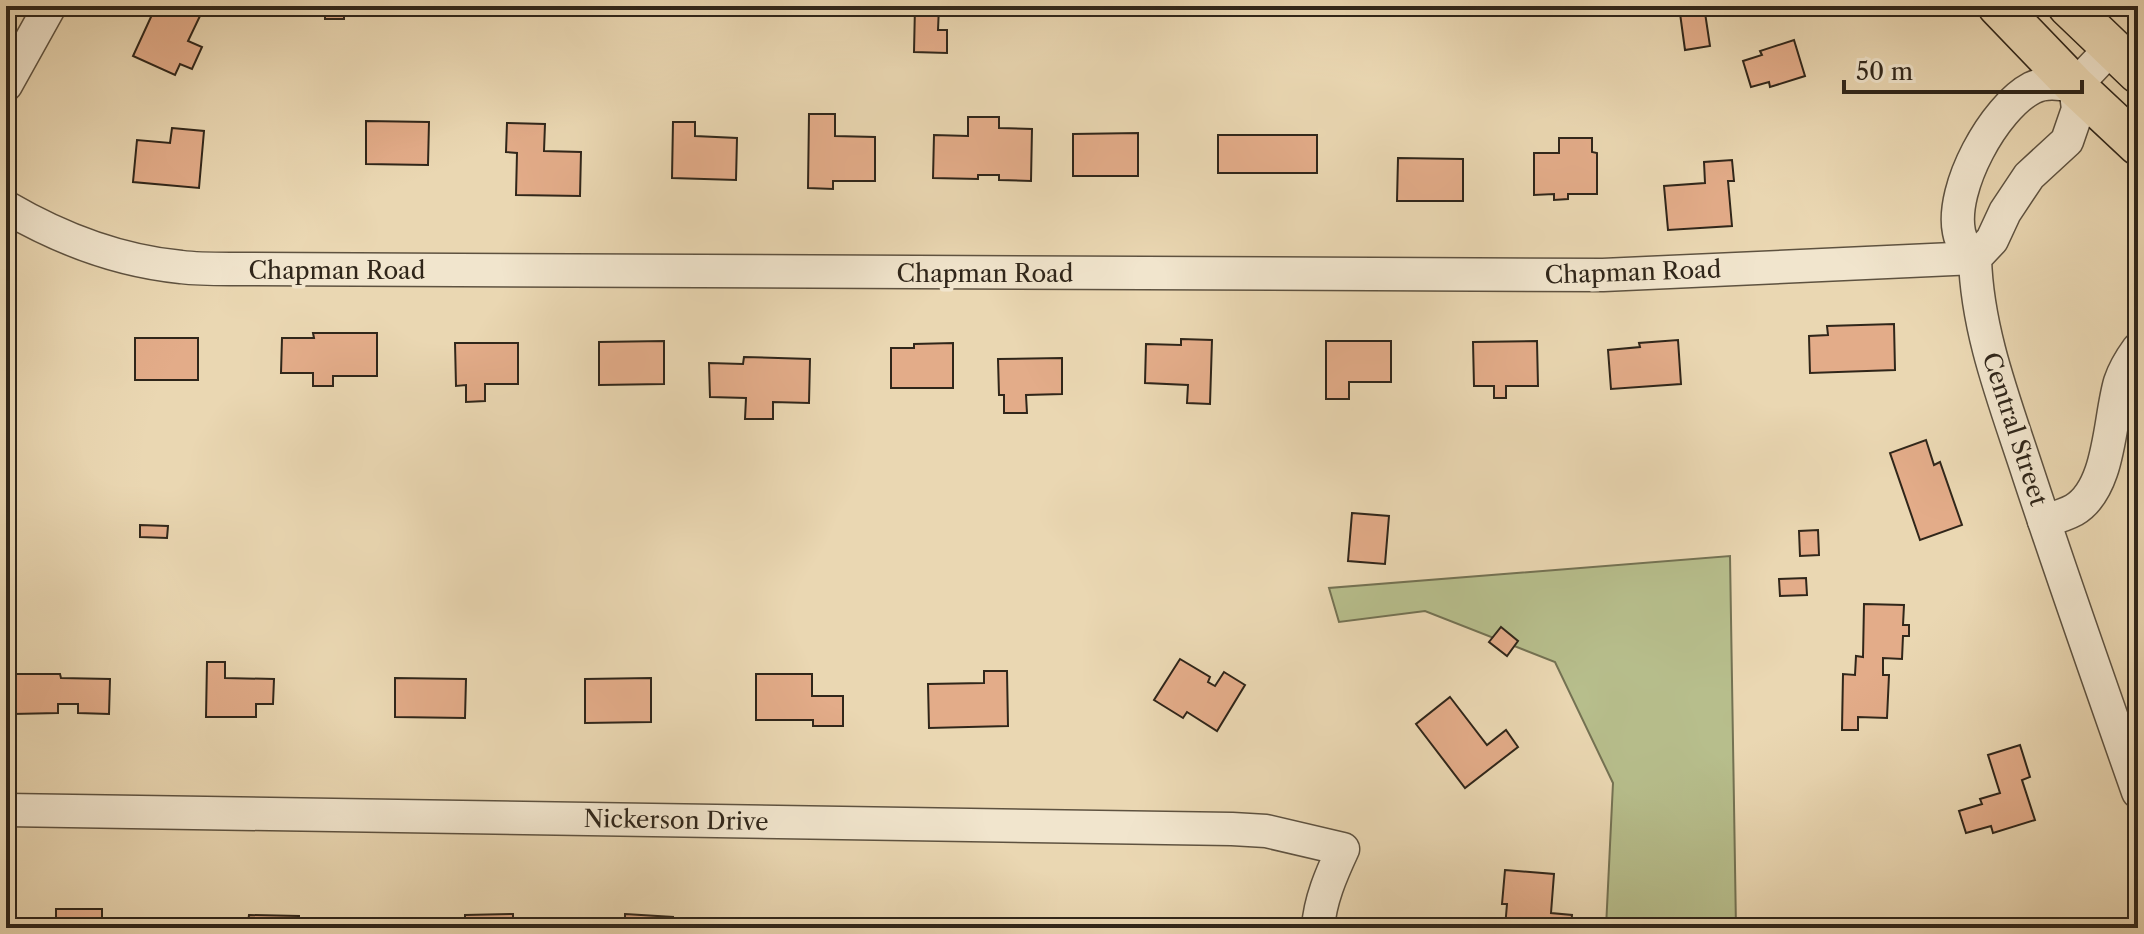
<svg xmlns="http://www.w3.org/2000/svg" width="2144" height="934" font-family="'Libre Caslon Text',serif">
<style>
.green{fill:#b7be8c;stroke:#747253;stroke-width:2}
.building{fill:#e3ac89;stroke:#30261a;stroke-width:2}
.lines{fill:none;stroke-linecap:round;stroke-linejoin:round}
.minor-casing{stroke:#5e5240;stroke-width:35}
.major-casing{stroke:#30261a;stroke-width:43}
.minor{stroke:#f1e5cd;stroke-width:32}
.major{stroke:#ead7b2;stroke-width:40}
.labels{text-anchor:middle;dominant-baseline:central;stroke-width:7;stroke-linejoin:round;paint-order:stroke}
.street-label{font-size:24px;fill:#30261a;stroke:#f1e5cd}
</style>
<rect width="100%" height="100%" fill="#ead7b2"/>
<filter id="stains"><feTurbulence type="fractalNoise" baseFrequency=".0025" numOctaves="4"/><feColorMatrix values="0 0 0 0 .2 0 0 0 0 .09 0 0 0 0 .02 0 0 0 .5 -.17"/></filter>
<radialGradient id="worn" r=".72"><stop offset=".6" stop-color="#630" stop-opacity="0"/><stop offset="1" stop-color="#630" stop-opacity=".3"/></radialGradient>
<!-- green -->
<path class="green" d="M1730 556 1736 928H1606L1613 783 1555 662 1425 611 1339 622 1329 588Z"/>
<!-- building -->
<g class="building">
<path d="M156 6H179L200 16 188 41 202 47 192 69 180 64 175 75 133 56Z"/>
<rect x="325" y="6" width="19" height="13"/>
<path d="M915 6H939L938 30H947V53L914 52Z"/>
<path d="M1679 6H1704L1710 46 1685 50Z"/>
<path d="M1794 40 1805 76 1770 87 1769 82 1751 87 1743 61 1762 55 1760 51Z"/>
<path d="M809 114H835V136L875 137V181H833V189L808 188Z"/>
<path d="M968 117H999V128L1032 129 1031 181 999 180V175H978V179L933 178 934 135 968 136Z"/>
<path d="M366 121 429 122 428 165 366 164Z"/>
<path d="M673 122H695V136L737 138 736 180 672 178Z"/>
<path d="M507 123 545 124 544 151 581 152 580 196 516 195 517 153 506 152Z"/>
<path d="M172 128 204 131 199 188 133 182 137 140 170 143Z"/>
<path d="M1138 133V176H1073V134Z"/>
<rect x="1218" y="135" width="99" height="38"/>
<path d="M1559 138H1592V152L1597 153V194H1568V199L1554 200V194L1534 195V153H1559Z"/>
<path d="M1398 158 1463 159V201H1397Z"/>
<path d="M1732 160 1734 181H1728L1732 226 1668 230 1664 186 1705 183 1704 162Z"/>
<path d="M1894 324 1895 370 1810 373 1809 336 1828 335 1827 326Z"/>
<path d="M313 333H377V376H333V386H313V373H281L282 338H314Z"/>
<rect x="135" y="338" width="63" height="42"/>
<path d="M1181 339 1212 340 1210 404 1187 403 1188 385 1145 383 1146 344 1181 345Z"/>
<path d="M1678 340 1681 384 1611 389 1608 350 1640 347 1639 343Z"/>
<path d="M664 341V384L599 385V342Z"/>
<path d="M1326 341H1391V382H1349V399H1326Z"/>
<path d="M1537 341 1538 386H1506V398H1494V386H1474L1473 342Z"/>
<path d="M455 343H518V384H485V401L466 402V385L456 386Z"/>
<path d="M953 343V388H891V348H914V344Z"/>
<path d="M744 357 810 359 809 403 773 402V419H745L746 398 710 397 709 363 743 364Z"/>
<path d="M1062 358V394L1026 395 1027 413H1004V395H999L998 359Z"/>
<path d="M1926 440 1934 465 1940 462 1962 525 1920 540 1890 453Z"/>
<path d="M1352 513 1389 516 1385 564 1348 561Z"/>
<path d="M140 525 168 526 167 538 140 537Z"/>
<path d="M1818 530 1819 555 1800 556 1799 531Z"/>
<path d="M1806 578 1807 595 1780 596 1779 579Z"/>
<path d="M1864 604 1904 605 1903 625H1909V636H1903L1902 659 1883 658V675H1889L1887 718 1858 717V730H1842L1843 674 1855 675 1856 656 1863 657Z"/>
<path d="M1501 627 1518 641 1507 656 1489 642Z"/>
<path d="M1180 659 1210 677 1208 682 1215 686 1224 672 1245 685 1217 731 1187 712 1183 718 1154 700Z"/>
<path d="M207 662H225V678L274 679 273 704H256V717H206Z"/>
<path d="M984 671H1007L1008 726 929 728 928 684 984 683Z"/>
<path d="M13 674H60L61 678 110 679 109 714 78 713V704H58V713L13 714Z"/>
<path d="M756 674H812V696H843V726H813V720H756Z"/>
<path d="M395 678 466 679 465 718 395 717Z"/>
<path d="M651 678V722L585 723V679Z"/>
<path d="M1450 697 1487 745 1506 730 1518 747 1465 788 1416 724Z"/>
<path d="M2020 745 2030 777 2022 780 2035 820 1993 833 1991 826 1966 833 1959 811 1982 804 1980 799 2000 793 1988 755Z"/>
<path d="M1505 870 1554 874 1551 913 1572 915 1571 928H1505L1507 904H1502Z"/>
<rect x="56" y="909" width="46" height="19"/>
<path d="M513 914V928H426V921L465 920V915Z"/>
<path d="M625 914 673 917 672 928H625Z"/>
<path d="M249 915 299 916V928H202V922L248 923Z"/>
<path d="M928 924V928H839V925Z"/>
</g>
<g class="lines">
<defs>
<g id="minor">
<path d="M6 85 50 6"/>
<path d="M2075 86 2078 109 2067 141 2029 176 2005 212 1992 240 1975 258C1977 333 2006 405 2029 476 2064 582 2101 687 2138 792"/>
<path d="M2075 86 2111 48"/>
<path d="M6 207C59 238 120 261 181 267 197 269 214 269 230 269L1603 275 1975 258"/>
<path d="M1975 258C1967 250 1961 243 1959 232 1950 188 1994 108 2032 88 2046 81 2061 84 2075 86"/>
<path d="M2044 521C2054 518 2065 515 2074 510 2111 488 2109 419 2120 382 2124 370 2130 360 2138 349"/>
<path d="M6 810 1232 829 1266 831 1343 849C1331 875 1320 900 1318 928"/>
</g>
<g id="major">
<path d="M1998 6 2075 86 2138 145"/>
<path d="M2068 6 2138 73"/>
</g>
</defs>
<!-- minor casing -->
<use href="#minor" class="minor-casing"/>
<!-- major casing -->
<use href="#major" class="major-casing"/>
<!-- minor -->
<use href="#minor" class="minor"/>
<!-- major -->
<use href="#major" class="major"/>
</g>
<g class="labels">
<!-- street labels -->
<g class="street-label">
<text x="337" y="270">Chapman Road</text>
<text transform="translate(1633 272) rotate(-2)">Chapman Road</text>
<text x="985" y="273">Chapman Road</text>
<text transform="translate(2015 429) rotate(72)">Central Street</text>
<text transform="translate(676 820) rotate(1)">Nickerson Drive</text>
</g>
</g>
<!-- margin -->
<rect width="2144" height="934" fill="none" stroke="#ead7b2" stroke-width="32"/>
<rect x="8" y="8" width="2128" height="918" fill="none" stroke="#30261a" stroke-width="4"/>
<rect x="16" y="16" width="2112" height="902" fill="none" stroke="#30261a" stroke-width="2"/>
<!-- scale -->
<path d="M1844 80v12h238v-12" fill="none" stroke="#30261a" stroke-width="4"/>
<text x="1856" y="80" font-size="24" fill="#30261a" stroke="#f1e5cd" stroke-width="6" paint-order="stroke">50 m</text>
<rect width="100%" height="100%" filter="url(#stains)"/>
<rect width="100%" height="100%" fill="url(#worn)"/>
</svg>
